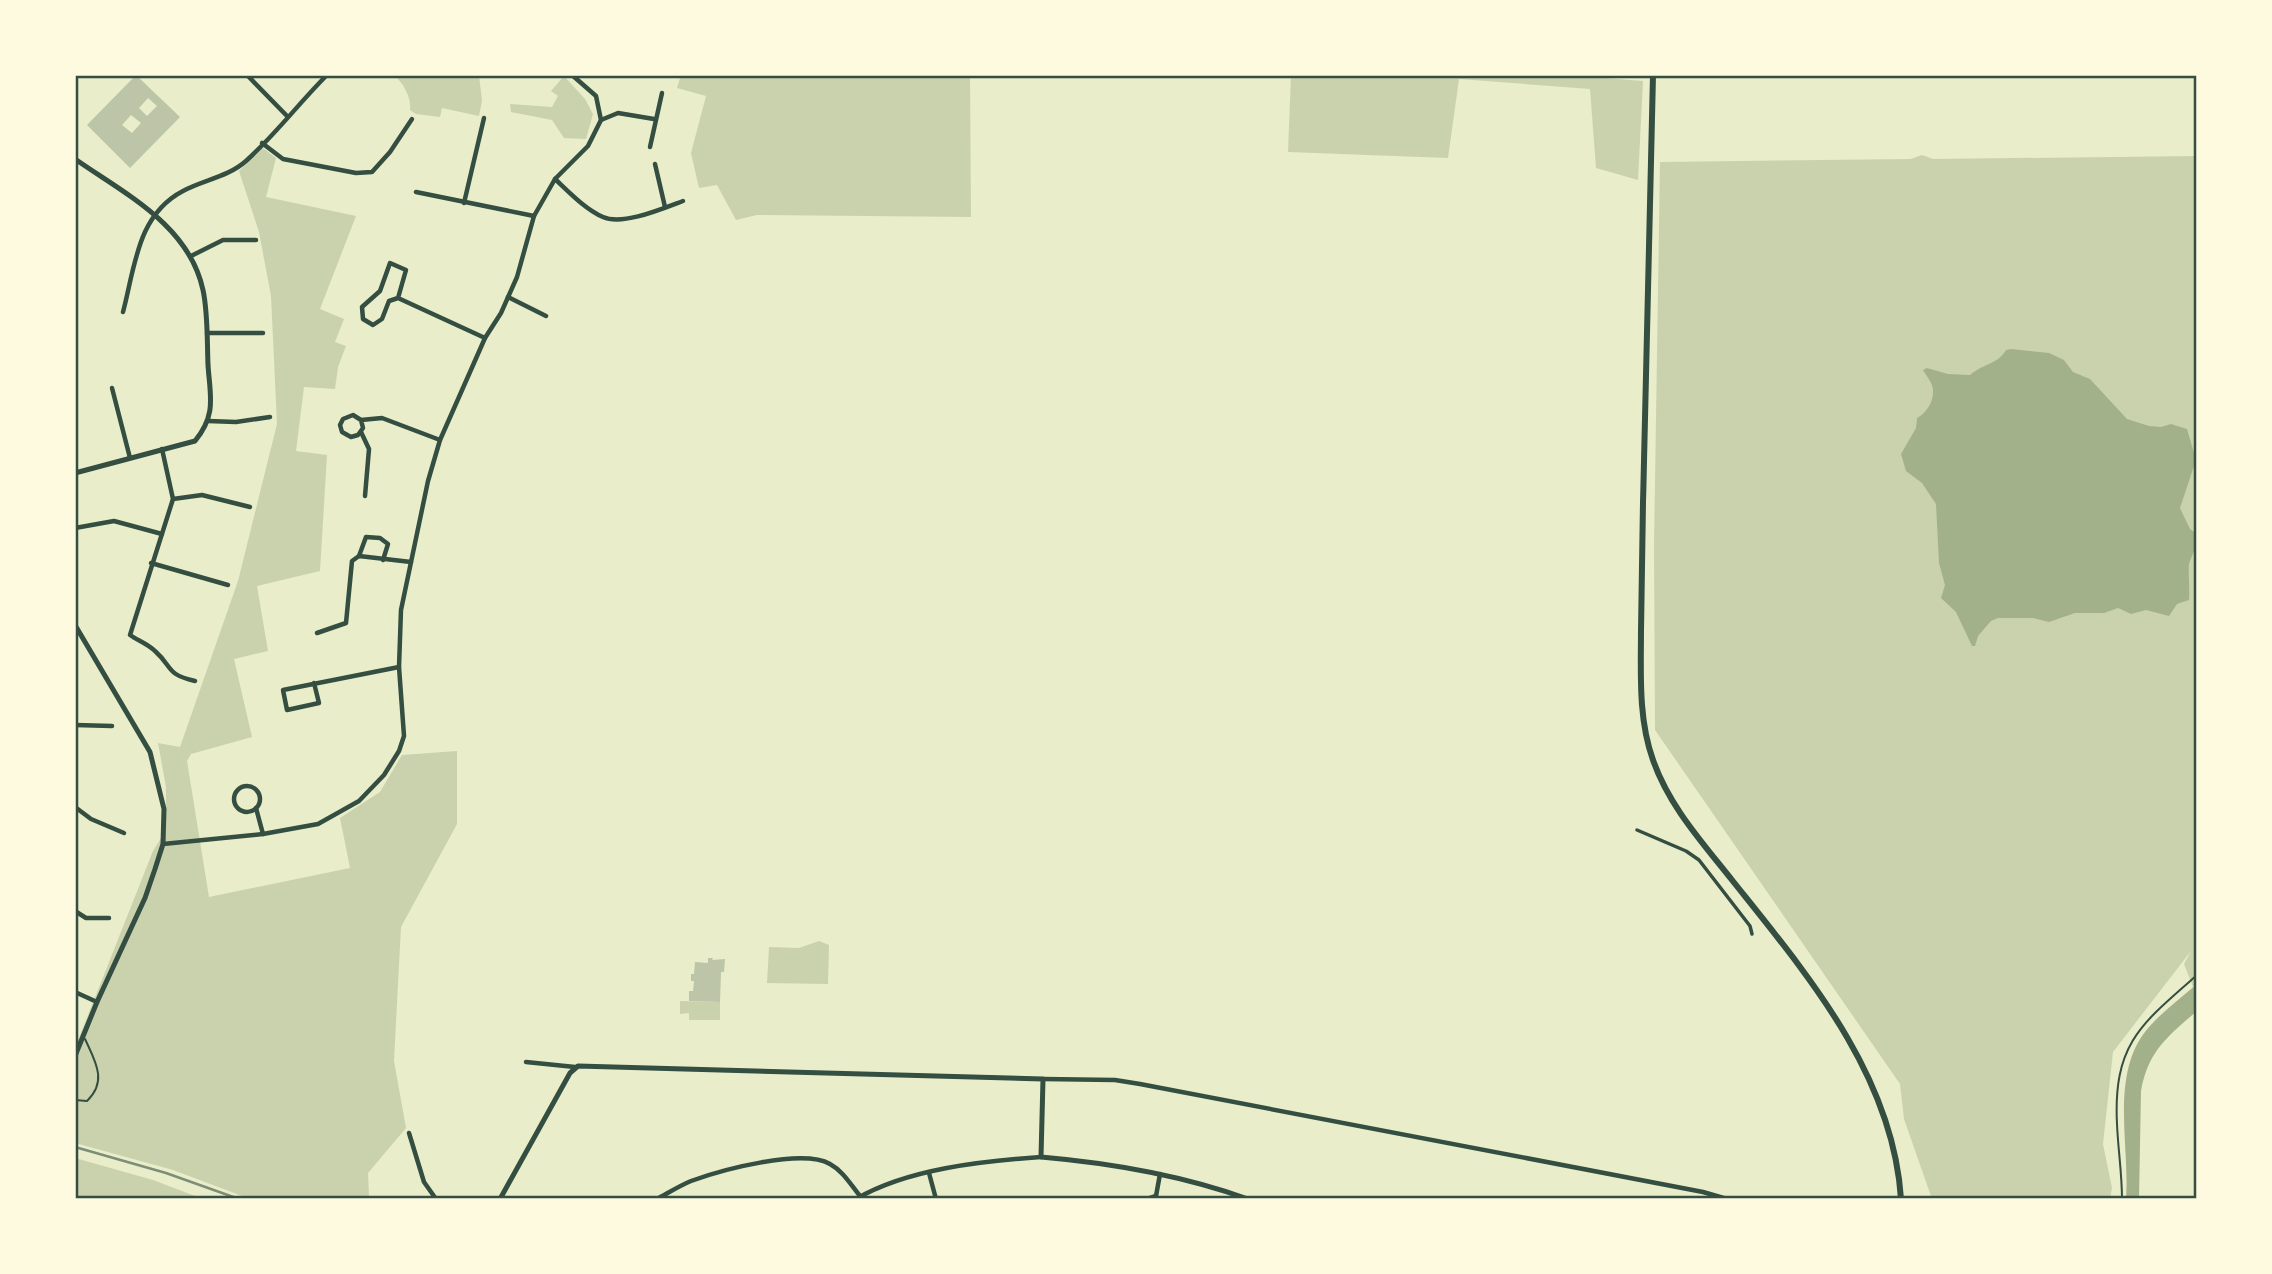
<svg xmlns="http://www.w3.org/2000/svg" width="2272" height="1274" font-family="Figtree,sans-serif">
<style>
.green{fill:#cad2ad}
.water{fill:#a3b18a}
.building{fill:#bcc5a7;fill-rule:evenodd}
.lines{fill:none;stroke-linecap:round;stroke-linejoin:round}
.path{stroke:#344e41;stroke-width:2}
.service{stroke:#344e41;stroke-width:2}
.pedestrian{stroke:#344e41;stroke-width:3.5}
.minor{stroke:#344e41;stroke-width:4.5}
.tertiary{stroke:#344e41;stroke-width:5}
.primary{stroke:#344e41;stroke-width:6}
.rail{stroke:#7c8e77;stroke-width:2.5}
.neatline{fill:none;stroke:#344e41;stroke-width:2.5}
</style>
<rect width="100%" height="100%" fill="#e9edc9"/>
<!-- green -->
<g class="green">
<path d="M393 75H479L482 101 479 116 442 108 440 117 416 114 410 110C412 99 403 81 393 75Z"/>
<path d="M681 75H970L971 217 757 215 736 220 717 185 699 188 691 153 706 96 677 88Z"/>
<path d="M1291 75H1567L1643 81 1638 180 1596 168 1590 89 1459 79 1448 158 1288 152Z"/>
<path d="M564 76 585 99 593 114 586 139 564 138 552 120 511 112 510 104 552 107 558 96 551 91Z"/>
<path d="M263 148 276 158 266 197 356 216 320 309 344 319 335 342 346 346 338 367 335 389 304 387 296 451 327 455 320 571 257 586 268 651 234 659 252 737 191 754 187 761 209 897 350 868 340 818 380 792 402 755 457 751V824L401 927 394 1061 406 1128 368 1173 369 1196 371 1199H250L173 1170 75 1143V1048L153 851 166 830V787L158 743 180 747 238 581 277 424 271 296 259 232 239 171Z"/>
<path d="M1922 155 1933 159 2197 156V984L2193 987 2184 964 2191 951 2113 1052 2103 1144 2112 1188 2110 1199H1932L1904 1119 1900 1084 1655 730 1654 546 1660 162 1911 159Z"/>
<path d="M819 941 829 945 828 984 767 983 769 947 799 948Z"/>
<path d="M680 1001 720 1002V1020H689V1013L680 1014Z"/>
<path d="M75 1158 153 1180 203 1199H75Z"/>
</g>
<!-- water -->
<g class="water">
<path d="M2011 349 2049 353 2064 360 2073 372 2090 379 2127 419 2149 426 2161 427 2171 424 2187 429 2196 460 2180 508 2190 529 2197 534C2197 548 2193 552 2189 564 2188 570 2190 590 2189 600L2177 604 2169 616 2146 610 2131 614 2118 608 2104 613H2075L2049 622 2033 618H1998L1991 621 1978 636 1975 646H1972L1956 612 1941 598 1945 585 1939 563 1936 504 1922 483 1906 471 1901 454 1916 428 1917 418C1929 412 1938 394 1930 381 1928 377 1925 374 1923 370L1927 368 1948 374 1970 375C1982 364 1997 365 2006 350Z"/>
<path d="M2197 984V1011C2168 1036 2148 1051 2141 1091L2139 1199H2126C2130 1144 2109 1072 2149 1027 2163 1011 2181 998 2197 984Z"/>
</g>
<!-- building -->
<g class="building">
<path d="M136 75 180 117 130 168 87 125ZM148 98 157 106 147 116 139 108ZM131 115 141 123 132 133 122 125Z"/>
<path d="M708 958H713L712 960 725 959 724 972H721L720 1002 689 1001V991H693L694 981H691V974H694L695 962 708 963Z"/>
</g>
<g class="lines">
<!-- path -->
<path class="path" d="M2122 1199C2122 1173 2118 1149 2117 1124 2113 1044 2141 1024 2197 975"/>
<!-- service -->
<path class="service" d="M75 1100 87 1101C108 1081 95 1061 85 1039"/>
<!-- pedestrian -->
<path class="pedestrian" d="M1637 830 1686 851 1699 860 1750 926 1752 934"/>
<!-- minor -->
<g class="minor">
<path d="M247 75 287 116"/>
<path d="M601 120 618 113 654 119"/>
<path d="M262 143 283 159 356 173 372 172 390 152 412 119"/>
<path d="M650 147 662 93"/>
<path d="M655 164 665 207"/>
<path d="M555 179C569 192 585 209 603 217 623 226 664 208 683 201"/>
<path d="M416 192 534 216"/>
<path d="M464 203 484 118"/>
<path d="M191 256 223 240H256"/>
<path d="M508 297 546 316"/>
<path d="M398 298 406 270 390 263 380 291 362 307 363 319 373 325 382 319 389 301 398 298 485 338"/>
<path d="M123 312C135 267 137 215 183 191 203 180 228 177 246 161 275 135 299 103 327 75"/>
<path d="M207 333H263"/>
<path d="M112 388 130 458"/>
<path d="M361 420 363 428 358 435 351 437 342 432 340 425 343 419 353 415 361 420 382 418 440 440"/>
<path d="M208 421 236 422 270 417"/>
<path d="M361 432 369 449 365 496"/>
<path d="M162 449 173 499 130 635C137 640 148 644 155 651 173 667 165 674 195 681"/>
<path d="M173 499 202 495 250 507"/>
<path d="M75 528 114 521 162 534"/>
<path d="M359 556 366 537 380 538 388 544 383 560"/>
<path d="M151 563 228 585"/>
<path d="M317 633 346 623 352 561 359 556 411 562"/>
<path d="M314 683 319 703 287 710 283 690 399 667"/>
<path d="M75 725 112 726"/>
<circle cx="247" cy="799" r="13"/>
<path d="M75 807 91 819 124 833"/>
<path d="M256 808 263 834"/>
<path d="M163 844 263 834 318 824 359 801 384 775 399 751 404 736 399 667 401 610 428 481 440 440 485 338 501 313 517 277 534 216 555 179 588 146 601 120 596 96 572 75"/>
<path d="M75 911 86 918H109"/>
<path d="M75 992 97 1002"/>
<path d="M526 1062 575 1067"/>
<path d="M1043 1079 1115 1080 1140 1084 1703 1192 1727 1199"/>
<path d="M409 1133 424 1182 436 1199"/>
<path d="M929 1173 936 1199"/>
<path d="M1156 1196 1160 1174"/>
<path d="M657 1199C668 1193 679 1186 691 1181 721 1170 802 1148 830 1164 843 1171 851 1185 860 1196"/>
<path d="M856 1199C907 1169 982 1161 1041 1157"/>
<path d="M1147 1199 1156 1196"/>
</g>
<!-- tertiary -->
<g class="tertiary">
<path d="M75 159C125 194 189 225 203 290 208 313 207 340 208 365 210 396 217 414 195 441L75 473"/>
<path d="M75 625 150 752 164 809 163 844 155 869 145 898 97 1002 75 1056"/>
<path d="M500 1199 570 1073 578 1066 1043 1079 1041 1157C1111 1163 1181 1175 1248 1199"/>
</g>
<!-- primary -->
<path class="primary" d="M1653 75C1650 218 1647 360 1643 502 1642 545 1642 587 1641 629 1641 673 1638 718 1653 760 1669 806 1702 842 1732 880 1806 973 1893 1074 1901 1199"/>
<!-- rail -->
<path class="rail" d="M75 1147 166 1173 239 1199"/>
</g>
<!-- border -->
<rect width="2272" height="1274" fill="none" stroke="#fefae0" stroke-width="154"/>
<rect x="77" y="77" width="2118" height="1120" class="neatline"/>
</svg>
